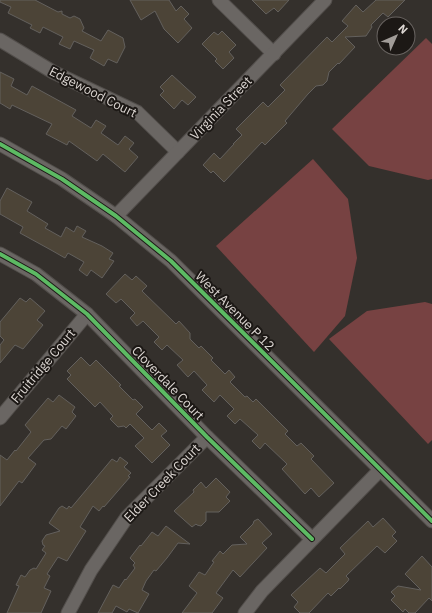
<svg xmlns="http://www.w3.org/2000/svg" width="432" height="613" font-family="'IBM Plex Sans',sans-serif">
<style>
.green{fill:#774242}
.building{fill:#4c4437;stroke:#63605d}
.lines{fill:none;stroke-linecap:round;stroke-linejoin:round}
.street-casing{stroke:#524e4b;stroke-width:15}
.street{stroke:#6a6663;stroke-width:13}
.cycleway-casing{stroke:#1c1815;stroke-width:6}
.cycleway{stroke:#5cba63;stroke-width:4}
.labels{text-anchor:middle;dominant-baseline:central;stroke-width:4;stroke-linejoin:round;paint-order:stroke}
.street-label{font-size:13px;fill:#dcd6d2;stroke:#1c1815}
</style>
<rect width="100%" height="100%" fill="#34302c"/>
<!-- green -->
<g class="green">
<path d="M426 38 432 44V179L428 180 369 166 332 129Z"/>
<path d="M313 159 348 199 357 258 345 316 314 352 216 246Z"/>
<path d="M425 302 432 304V440L428 444 329 339 367 311Z"/>
</g>
<!-- building -->
<g class="building">
<path d="M0 0H35L58 12 62 11V14L70 18 74 16 80 19 84 28 82 31 101 41 108 30 123 38 125 47 117 63 108 59 104 66 90 58 94 50 74 41 70 49 59 44 63 37 43 27 40 33 30 28 32 25 8 13 11 7 0 2Z"/>
<path d="M130 0H169L176 11 181 6 189 14 184 19 192 28 178 43 164 29 155 11 141 20Z"/>
<path d="M252 0H289L278 12 274 8 266 14Z"/>
<path d="M376 0H405L388 17 383 13 371 25 372 27 366 36 345 37 355 47 339 64 338 63 329 72 327 81 323 85 316 86 308 94 285 121 287 123 265 145 262 142 224 182 213 171 211 173 203 165 214 153 220 159 234 144H233L242 135 236 129 263 102 268 107 285 90 280 85 327 37 332 42 348 26 342 21 356 5 363 12Z"/>
<path d="M222 31 236 45 229 52 234 58 223 69 215 61 217 59 202 44 214 32 218 35Z"/>
<path d="M0 72 14 79 11 86 27 95 32 86 76 110 72 116 91 128 96 120 106 126 101 133 118 145 125 136 134 143 129 149 138 157 125 172 103 154 97 161 69 141 67 145 46 134 52 124 12 105 10 109 0 103Z"/>
<path d="M172 75 196 97 188 105 182 100 174 109 160 95 164 91 160 87Z"/>
<path d="M7 188 32 202 27 211 48 224 45 228 61 237 66 227 74 232 77 226 86 231 82 237 102 246 113 253 109 259 114 261 102 278 91 270 87 276 79 270 84 262 68 253 65 258 51 250 20 233 23 227 0 214V201Z"/>
<path d="M125 274 132 280 136 276 147 286 142 291 176 324 179 321 190 333V339L199 348 201 346 213 358 211 360 225 374 229 370 235 377 230 382 245 397 247 396 253 402 256 399 288 431 285 434 297 446 301 443 314 456 311 459 334 483 319 497 311 488 305 494 282 469 287 464 265 443 260 449 252 441 258 435 240 419 235 424 227 416 234 409 220 395 214 402 202 390 207 385 194 371 188 377 177 365 183 360 167 345 162 350 154 342 159 337 143 321 137 326 130 318 135 313 121 299 116 303 106 294Z"/>
<path d="M20 298 26 302 30 298 45 311 37 320 43 325 23 349 15 345 0 363V345L4 340 0 336V322Z"/>
<path d="M81 357 90 366 96 360 121 385 119 386 133 400 135 399 143 407 136 414 152 430 159 423 167 431 161 436 170 445 152 463 135 446 144 438 130 424 126 428 124 426 118 427 110 419 113 416 100 402 95 407 67 379 71 375 67 371Z"/>
<path d="M59 395 75 407 72 412 76 416 66 429 62 426 51 439 44 440 28 458 36 464 22 483 19 481 0 506V455L7 460 15 450 16 451 31 432 25 425 48 398 53 402Z"/>
<path d="M120 457 128 463 124 467 131 473 128 476 130 477 104 507 103 506 99 511 93 506 80 527 86 531 67 561 58 557 47 574 50 576 44 588 51 591 41 613H7L19 586 16 585 21 575 25 577 30 570 34 568 36 569 46 553 42 550 45 546 43 545 42 541 46 535 60 531 49 523 59 508 62 506 67 509 69 506 71 508 112 459 117 462Z"/>
<path d="M216 478 230 492 226 497 230 501 219 512H206V521L201 526 197 525 196 524 192 527 174 511 194 492 193 490 201 482 206 488Z"/>
<path d="M383 518 396 532 392 536 397 541 385 553 377 546 346 576 349 579 348 581 340 589 339 588 331 596 328 593 309 613H300L294 607 298 602 291 595 320 568 326 573 345 554 340 548 368 521 373 527Z"/>
<path d="M258 519 272 534 262 543 267 548 240 577 233 570 216 593 223 598 212 613H182L197 593 189 586 199 572 205 575 214 562 212 561 220 551 223 554 232 545 247 544 240 537 253 524 254 521Z"/>
<path d="M166 526 190 544 178 543 167 558 156 571 154 570 146 581 142 590 149 594 138 613 129 609 127 612 116 606 112 613H98L113 585 119 588 125 579 126 580 135 568 133 565 135 563 130 558 140 545 141 546 152 532 158 536Z"/>
<path d="M422 556 432 567V601L429 598 415 613H409L405 609 403 612 391 600 395 596 391 592 398 586 421 590 405 574Z"/>
</g>
<g class="lines">
<defs>
<g id="street">
<path d="M219 0 274 54"/>
<path d="M0 40 53 72 137 112 178 152"/>
<path d="M0 144 62 179 116 216 171 261 432 521"/>
<path d="M116 216 325 0"/>
<path d="M0 254 36 274 87 314 207 437 312 539"/>
<path d="M0 418 87 314"/>
<path d="M68 613 91 570 127 517 207 437"/>
<path d="M245 613 262 591 380 470"/>
</g>
</defs>
<!-- street casing -->
<use href="#street" class="street-casing"/>
<!-- street -->
<use href="#street" class="street"/>
<defs>
<g id="cycleway">
<path d="M0 144 62 179 116 216 171 261 432 521"/>
<path d="M0 254 36 274 87 314 207 437 312 539"/>
</g>
</defs>
<!-- cycleway casing -->
<use href="#cycleway" class="cycleway-casing"/>
<!-- cycleway -->
<use href="#cycleway" class="cycleway"/>
</g>
<g class="labels">
<!-- street labels -->
<g class="street-label">
<text transform="translate(93 92) rotate(27)">Edgewood Court</text>
<text transform="translate(221 108) rotate(-46)">Virginia Street</text>
<text transform="translate(235 311) rotate(45)">West Avenue P 12</text>
<text transform="translate(43 366) rotate(-50)">Fruitridge Court</text>
<text transform="translate(168 383) rotate(46)">Cloverdale Court</text>
<text transform="translate(162 483) rotate(-46)">Elder Creek Court</text>
</g>
</g>
<!-- north arrow -->
<g transform="translate(396 36) rotate(45)"><circle r="19" fill="#1c1815" stroke="#696461"/>
<path d="M0-3L7 15L0 10L-7 15Z" fill="#a19c98"/>
<text y="-6" font-size="11" font-weight="bold" text-anchor="middle" fill="#dcd6d2">N</text>
</g>
</svg>
